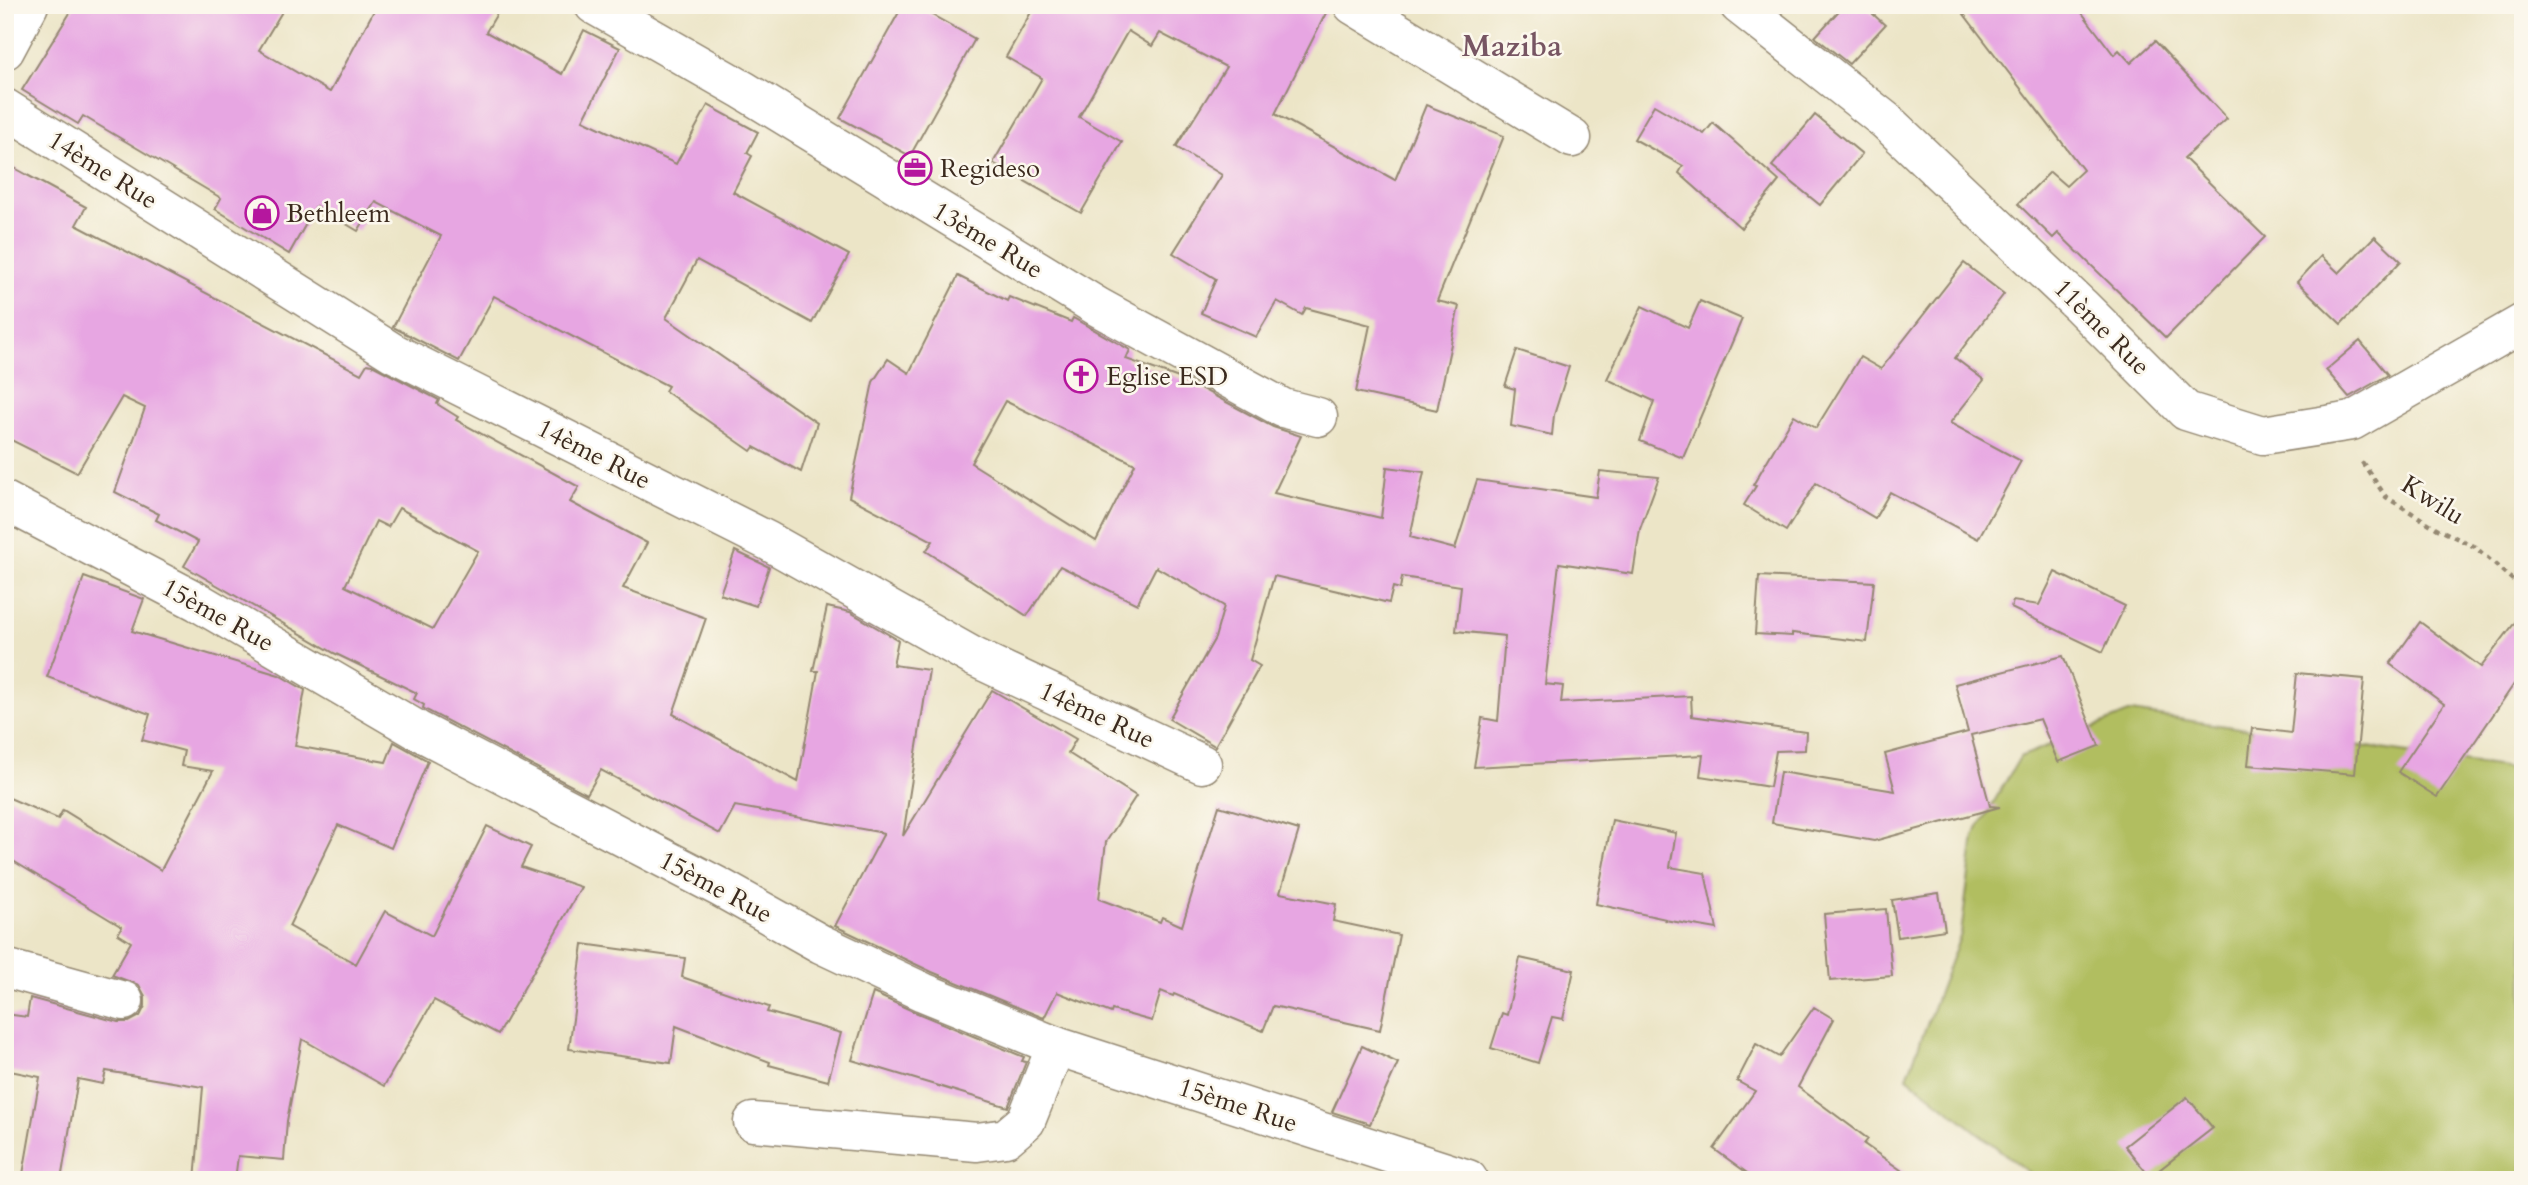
<svg xmlns="http://www.w3.org/2000/svg" width="2528" height="1185" font-family="Cardo,serif">
<style>
.green{fill:#b1be60;stroke:#76743f;stroke-width:2}
.building{fill:#e7a6e2;fill-rule:evenodd}
.lines{fill:none;stroke-linecap:round;stroke-linejoin:round}
.minor-casing{stroke:#948872;stroke-width:41}
.path{stroke:#948872;stroke-width:4.5;stroke-dasharray:5 5;stroke-linecap:butt}
.minor{stroke:#fff;stroke-width:38}
.labels{text-anchor:middle;dominant-baseline:central;stroke-width:5;stroke-linejoin:round;paint-order:stroke}
.poi-label{font-size:26px;fill:#3b2a1e;stroke:#fbf7ec;text-anchor:start}
.street-label{font-size:26px;fill:#3b2a1e;stroke:#fbf7ec}
.quarter-label{font-size:30px;font-weight:bold;fill:#775563;stroke:#fbf7ec}
</style>
<rect width="100%" height="100%" fill="#fbf7ec"/>
<filter id="ink" filterUnits="userSpaceOnUse"><feTurbulence type="fractalNoise" baseFrequency=".0143" numOctaves="2"/><feDisplacementMap in="SourceGraphic" scale="14" xChannelSelector="R" yChannelSelector="G"/><feConvolveMatrix kernelMatrix="1 2 1 2 8 2 1 2 1" color-interpolation-filters="sRGB"/></filter>
<filter id="wash" filterUnits="userSpaceOnUse"><feTurbulence type="fractalNoise" baseFrequency=".00686" numOctaves="4" result="noise"/><feDisplacementMap in="SourceGraphic" scale="28" xChannelSelector="R" yChannelSelector="G"/><feGaussianBlur stdDeviation="1.57" result="paint"/><feColorMatrix in="noise" values="0 0 0 0 0 0 0 0 0 0 0 0 0 0 0 0 0 1.4 0 .05"/><feComposite in="paint" operator="in"/></filter>
<g filter="url(#wash)">
<rect width="100%" height="100%" fill="#ece5c7"/>
<!-- green -->
<path class="green" d="M2131 712 2523 770V1180H2038L1907 1077 1961 934 1974 836 2020 757Z"/>
<g id="blocks">
<!-- building -->
<g class="building">
<path d="M75 5H286L259 50 330 92 377 5H502L486 32 562 74 584 30 620 48 583 120 676 164 708 105 758 132 747 153 752 156 733 192 849 255 812 323 697 260 666 318 817 423 801 472 754 447 751 451 665 391 668 386 494 296 459 361 393 327 441 236 376 202 358 231 316 206 289 254 215 209 221 198 83 116 78 124 22 90Z"/>
<path d="M903 5H914L975 39 910 156 840 118Z"/>
<path d="M1035 5H1330L1275 114 1395 180 1426 105 1504 136 1437 301 1459 306 1437 410 1356 392 1370 325 1306 308 1302 315 1277 301 1256 337 1201 313 1216 279 1173 253 1222 175 1176 147 1226 67 1160 33 1152 46 1128 31 1079 117 1122 142 1081 213 993 163 1042 78 1006 57Z"/>
<path d="M1844 5H1863L1885 25 1849 64 1815 37Z"/>
<path d="M1957 5H2076L2114 55 2119 50 2131 63 2155 41 2227 119 2184 158 2265 237 2166 338 2058 233 2053 238 2018 204 2050 172 2066 186 2083 170Z"/>
<path d="M1654 105 1704 134 1713 123 1779 181 1741 228 1679 173 1683 166 1634 139Z"/>
<path d="M1815 115 1862 154 1820 205 1772 166Z"/>
<path d="M5 163 86 207 76 225 361 374 367 364 372 365 439 400 437 404 458 417 456 420 579 487 570 502 647 543 623 588 706 618 673 714 798 782 818 671H813L827 607 850 612 898 640 893 665 929 670 903 836 992 690 1076 739 1068 753 1136 796 1106 842 1099 899 1160 922 1162 917 1182 926 1219 806 1299 830 1280 893 1336 904 1333 921 1399 935 1380 1030 1273 1006 1263 1031 1174 994 1173 996 1161 991 1152 1021 1112 1010 1111 1013 1057 992 1044 1018 932 972 835 926 884 833 735 806 720 834 601 770 587 794 428 711 423 708 424 705 414 699 417 693 334 653 184 566 198 542 156 520 159 514 115 492 145 408 122 397 77 473 5 437ZM399 508 478 551 433 629 345 586 376 521 388 527Z"/>
<path d="M2375 236 2401 261 2341 324 2297 282 2321 256 2339 273Z"/>
<path d="M1964 263 2004 294 1955 358 1984 380 1950 423 2021 461 1978 539 1890 492 1875 518 1816 483 1786 531 1744 505 1756 486 1753 485 1794 415 1816 428 1860 357 1881 369Z"/>
<path d="M958 276 1007 301 1009 297 1071 322 1073 318 1130 350 1126 359 1187 381 1273 427 1301 436 1274 493 1381 518 1387 467 1424 472 1410 537 1455 549 1477 480 1596 497 1600 471 1659 477 1640 529 1633 574 1559 563 1545 684 1563 686 1561 703 1691 696 1692 716 1806 732 1805 750 1776 751 1770 787 1700 776 1703 755 1474 767 1482 718 1498 721 1505 636 1456 631 1461 586 1402 577 1400 589 1393 587 1389 603 1274 576 1250 660 1260 666 1215 746 1169 719 1215 638 1224 606 1156 567 1137 604 1060 566 1027 616 926 551 933 541 849 497 873 382 888 359 909 373ZM1005 401 1135 464 1096 541 971 463Z"/>
<path d="M1700 301 1742 319 1683 458 1640 441 1654 401 1607 379 1642 306 1688 328Z"/>
<path d="M2360 341 2388 375 2349 397 2326 370Z"/>
<path d="M1517 350 1569 367 1554 415 1552 435 1511 426 1515 389 1505 386Z"/>
<path d="M735 551 769 567 756 606 720 594Z"/>
<path d="M2055 572 2125 606 2103 652 2011 608 2013 601 2039 605Z"/>
<path d="M1759 576 1874 582 1867 642 1792 633V636L1755 634Z"/>
<path d="M84 577 144 599 132 631 279 675 305 690 295 746 386 762 394 742 428 761 391 848 338 825 289 926 356 964 385 911 432 936 487 826 531 847 521 867 581 887 498 1034 434 1000 384 1086 302 1039 287 1121 284 1160 238 1156 235 1180H195L203 1087 106 1071 103 1084 78 1079 61 1180H22L40 1077 5 1070V1014L27 1017 30 998 118 1022H129L140 1016 145 1006V996L139 985 112 975 131 942 118 934 122 927 5 856V796L58 819 63 810 161 870 213 771 181 766 184 751 142 740 150 714 47 677Z"/>
<path d="M2523 612V671L2437 797 2398 772 2444 704 2390 664 2420 622 2481 667Z"/>
<path d="M2063 656 2099 746 2058 762 2040 719 1971 735 1990 806 2000 807 1874 841 1772 823 1780 772 1895 791 1885 754 1968 732 1955 684Z"/>
<path d="M2297 673 2364 679 2355 774 2248 765 2252 728 2291 733Z"/>
<path d="M1612 820 1676 833 1670 867 1705 873 1717 929 1665 920 1666 919 1596 904Z"/>
<path d="M1939 893 1945 930 1898 937 1892 900Z"/>
<path d="M1886 909 1892 976 1830 981 1824 914Z"/>
<path d="M583 944 685 958 682 977 769 1007 767 1012 841 1033 828 1081 769 1065 770 1062 676 1026 671 1063 569 1049Z"/>
<path d="M1520 958 1574 970 1563 1019 1552 1017 1538 1063 1491 1048 1502 1013 1507 1015Z"/>
<path d="M873 993 915 1012 1024 1057 1022 1061 1026 1062 1008 1107 852 1060Z"/>
<path d="M1814 1007 1834 1019 1798 1087 1868 1139 1864 1144 1915 1180H1757L1714 1149 1755 1091 1737 1081 1756 1044 1779 1057Z"/>
<path d="M1362 1046 1398 1063 1370 1124 1332 1112Z"/>
<path d="M2187 1097 2213 1128 2150 1177 2125 1146Z"/>
</g>
</g>
</g>
<g filter="url(#ink)">
<use href="#blocks" fill-opacity="0" stroke="#948872" stroke-width="2"/>
<g class="lines">
<defs>
<g id="minor">
<path d="M594 5 743 90 1098 307 1283 408 1318 417"/>
<path d="M1353 5 1572 138"/>
<path d="M1739 5 1886 121 2081 306 2186 411 2263 435 2352 421 2523 323"/>
<path d="M5 50 29 5"/>
<path d="M5 108 392 352 768 541 974 657 1202 764"/>
<path d="M5 501 198 602 417 730 721 888 821 944 923 992 1056 1046 1468 1179"/>
<path d="M5 968 124 1001"/>
<path d="M753 1122 977 1142 1006 1138 1026 1121 1056 1046"/>
</g>
</defs>
<!-- minor casing -->
<use href="#minor" class="minor-casing"/>
<!-- path -->
<path class="path" d="M2362 462 2386 497 2438 529 2475 547 2523 589"/>
<!-- minor -->
<use href="#minor" class="minor"/>
</g>
</g>
<!-- icons -->
<defs>
<symbol id="office-ring" viewBox="-11 -11 22 22"><circle r="9.5" fill="#fbf7ec" stroke="#b5179e" stroke-width="1.5"/><path d="M-6-3h4V-5.5h4V-3h4V5H-6ZM-1-4.5V-3h2v-1.5ZM-6 0V1H6V0Z" fill="#b5179e"/></symbol>
<symbol id="shop-ring" viewBox="-11 -11 22 22"><circle r="9.5" fill="#fbf7ec" stroke="#b5179e" stroke-width="1.5"/><path d="M-5-2.5h2.3a2.7 3.5 0 0 1 5.4 0H5L5.5 6h-11ZM-1.5-2.5h3a1.5 2.3 0 0 0-3 0Z" fill="#b5179e"/></symbol>
<symbol id="church-ring" viewBox="-11 -11 22 22"><circle r="9.5" fill="#fbf7ec" stroke="#b5179e" stroke-width="1.5"/><path d="M-1.2-6h2.4v3.5h3.3v2.4h-3.3V6h-2.4V-.1h-3.3v-2.4h3.3Z" fill="#b5179e"/></symbol>
</defs>
<g fill-rule="evenodd">
<use href="#office-ring" x="896" y="149" width="38" height="38"/>
<use href="#shop-ring" x="243" y="194" width="38" height="38"/>
<use href="#church-ring" x="1062" y="357" width="38" height="38"/>
</g>
<g class="labels">
<!-- poi labels -->
<g class="poi-label">
<text x="940" y="168">Regideso</text>
<text x="286" y="213">Bethleem</text>
<text x="1106" y="376">Eglise ESD</text>
</g>
<!-- street labels -->
<g class="street-label">
<text transform="translate(103 170) rotate(32)">14ème Rue</text>
<text transform="translate(988 240) rotate(31)">13ème Rue</text>
<text transform="translate(2102 327) rotate(45)">11ème Rue</text>
<text transform="translate(594 454) rotate(27)">14ème Rue</text>
<text transform="translate(2433 500) rotate(32)">Kwilu</text>
<text transform="translate(218 615) rotate(29)">15ème Rue</text>
<text transform="translate(1097 715) rotate(25)">14ème Rue</text>
<text transform="translate(716 887) rotate(28)">15ème Rue</text>
<text transform="translate(1238 1105) rotate(18)">15ème Rue</text>
</g>
<!-- quarter labels -->
<g class="quarter-label">
<text x="1512" y="46">Maziba</text>
</g>
</g>
<!-- margin -->
<rect width="2528" height="1185" fill="none" stroke="#fbf7ec" stroke-width="28"/>
</svg>
